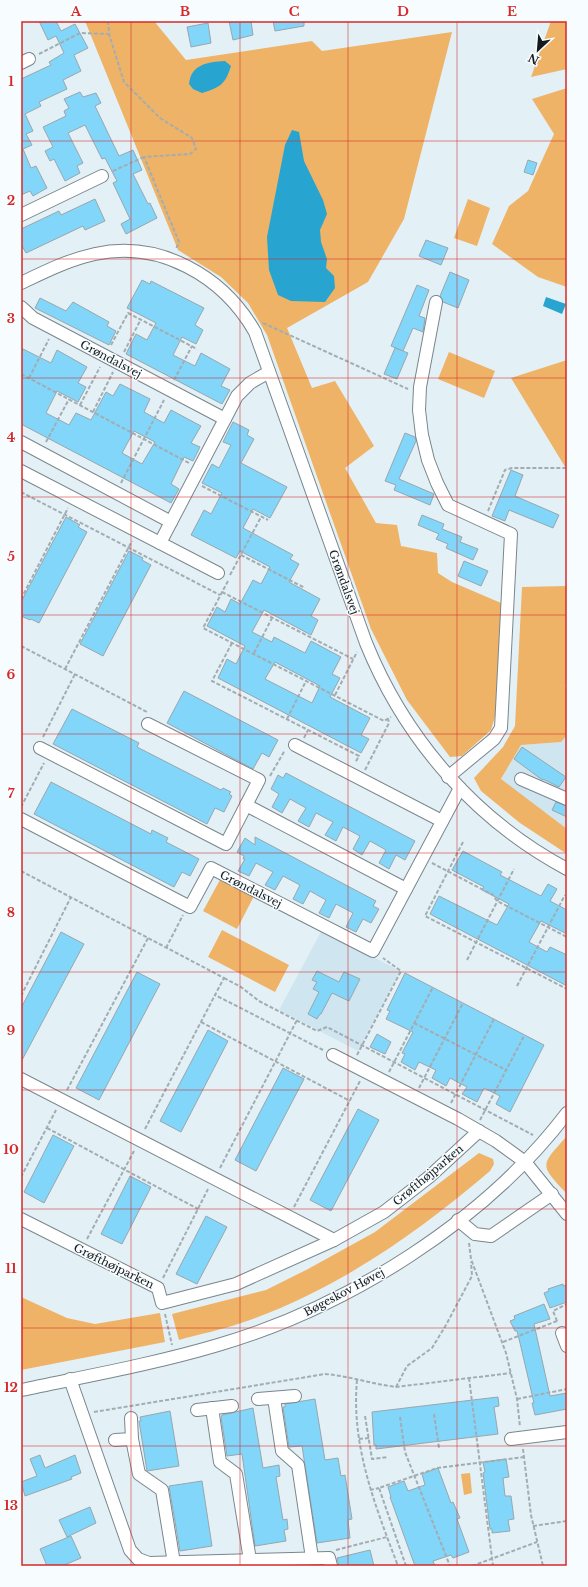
<svg xmlns="http://www.w3.org/2000/svg" width="588" height="1587" font-family="'Libre Baskerville',serif">
<style>
.built{fill:#cfe5ef}
.green{fill:#eeb366}
.water{fill:#27a4cf}
.building{fill:#81d6fa;stroke:#99a6ac;fill-rule:evenodd}
.lines{fill:none;stroke-linecap:round;stroke-linejoin:round}
.minor-casing{stroke:#7a868c;stroke-width:14}
.path{stroke:#a2adb2;stroke-width:2;stroke-dasharray:4 2;stroke-linecap:butt}
.minor{stroke:#fff;stroke-width:12}
.grid{fill:none;stroke:#d62828;stroke-width:1;stroke-opacity:0.55}
.labels{text-anchor:middle;dominant-baseline:central;stroke-width:3;stroke-linejoin:round;paint-order:stroke}
.street-label{font-size:11px;fill:#14191c;stroke:#f7fcff}
.neatline{fill:none;stroke:#d62828;stroke-width:1.5}
.grid-label{font-size:13px;text-anchor:middle;font-weight:bold;fill:#d62828}
</style>
<rect width="100%" height="100%" fill="#e3f1f7"/>
<!-- built -->
<g class="built">
<path d="M567 735V829L501 780 521 745 560 742Z"/>
<path d="M322 930 400 971 358 1051 279 1010Z"/>
</g>
<!-- green -->
<g class="green">
<path d="M85 21H154L186 60 312 41 322 51 452 32 404 219 368 282 287 328 312 388 335 381 374 446 345 468 376 523 397 525 401 546 437 553 438 573 452 582 501 603 496 713 491 730 462 756 450 757 407 700 371 629 267 335 248 303 221 277 178 250Z"/>
<path d="M551 21H567V69L531 77Z"/>
<path d="M567 88V287L538 277 492 244 509 206 528 191 554 134 532 99Z"/>
<path d="M468 199 490 208 477 246 454 238Z"/>
<path d="M449 352 495 371 484 398 438 379Z"/>
<path d="M567 360V470L511 378Z"/>
<path d="M567 586V681L565 686 567 689V735L561 742 521 745 501 779 567 829V854L520 823 481 791 474 778 503 747 515 726 522 587Z"/>
<path d="M221 878 254 896 237 929 203 911Z"/>
<path d="M222 930 289 965 275 992 208 957Z"/>
<path d="M567 1136V1194C539 1164 540 1166 567 1136Z"/>
<path d="M479 1153 493 1159 494 1164 490 1171C416 1234 334 1292 241 1323 221 1330 200 1334 179 1340L172 1314 266 1290 308 1269 375 1232Z"/>
<path d="M21 1297 67 1318 95 1324 160 1313 165 1342 21 1370Z"/>
<path d="M470 1473 472 1493 464 1495 461 1474Z"/>
</g>
<!-- water -->
<g class="water">
<path d="M225 61 231 66C225 85 220 87 202 93L193 89 189 84C191 64 208 62 225 61Z"/>
<path d="M292 130 299 132 304 161 323 200 327 214 320 230 321 242 327 259 326 268 334 276 335 288 325 302 291 301 278 295 269 270 267 237 285 145Z"/>
<path d="M546 297 566 304 562 314 543 306Z"/>
</g>
<!-- building -->
<g class="building">
<path d="M39 21H56L61 31 75 24 88 48 74 55 81 71 63 80 67 89 39 102 41 106 25 114 33 131 26 134 32 145 23 149 31 168 36 166 47 188 33 196 30 191 21 195V79L51 65 49 62 64 53 56 36 48 40Z"/>
<path d="M229 21H251L253 35 233 40Z"/>
<path d="M273 21H304V26L275 31Z"/>
<path d="M208 23 211 43 191 47 187 27Z"/>
<path d="M80 92 83 97 96 93 101 103 95 106 119 156 133 150 142 170 133 174 148 204 150 203 157 218 126 234 121 224 130 219 113 183 117 181 105 158 102 159 85 125 68 133 83 163 77 166 80 173 65 181 54 159 50 161 45 151 53 147 43 127 66 116 64 111 69 108 64 99Z"/>
<path d="M528 160 537 163 533 175 524 172Z"/>
<path d="M95 199 105 221 85 230 83 226 26 253 21 244V229L59 211 61 215Z"/>
<path d="M426 240 448 248 441 265 419 256Z"/>
<path d="M450 272 469 280 458 308 443 302 440 296Z"/>
<path d="M142 280 150 284 151 281 204 308 195 325 203 330 196 344 182 337 173 355 195 366 201 353 230 369 221 386 230 390 222 404 126 354 136 334 147 340 156 323 127 308Z"/>
<path d="M417 285 429 290 419 316 425 318 423 332 413 328 403 351 391 346Z"/>
<path d="M40 298 66 311 73 302 109 322 107 326 116 331 109 345 35 308Z"/>
<path d="M21 348 51 363 57 350 87 367 78 383 86 387 78 402 57 391 46 413 69 425 76 413 91 420 106 392 113 396 120 384 150 399 144 412 164 423 171 410 201 426 191 443 200 447 193 461 184 457 171 484 179 489 171 503 21 424ZM134 431 155 442 142 464 122 453Z"/>
<path d="M395 348 408 353 397 379 384 374Z"/>
<path d="M233 422 249 430 247 435 254 439 241 463 287 487 270 518 253 509 243 528 293 555 290 559 299 564 289 582 320 599 311 616 318 620 311 635 264 610 252 632 272 642 274 637 305 653 311 641 341 657 332 674 340 678 330 697 370 718 361 735 369 739 361 753 218 678 227 659 236 664 245 646 207 626 217 607 225 612 231 599 240 604 253 580 261 584 270 567 240 551 236 558 191 535 204 510 211 514 222 493 202 483 212 464 219 468 231 445 223 442ZM275 662 320 686 312 703 265 679Z"/>
<path d="M405 433 415 437 416 441 399 479 434 494 430 505 394 490 396 485 385 481Z"/>
<path d="M511 470 523 475 515 496 559 515 553 528 509 510 505 521 492 516Z"/>
<path d="M422 515 444 524 442 529 462 537 460 542 478 549 473 560 446 548 448 544 436 539 439 534 418 525Z"/>
<path d="M66 517 80 525 78 527 87 532 39 623 31 619 30 620 21 616V602Z"/>
<path d="M129 551 143 558 142 560 151 565 103 656 80 644Z"/>
<path d="M464 561 488 571 481 586 458 576Z"/>
<path d="M184 691 278 740 269 757 262 753 253 769 167 723Z"/>
<path d="M72 709 139 743 137 747 221 790 223 788 231 792 229 794 232 796 224 812 215 808 207 824 53 744Z"/>
<path d="M522 747 566 777 559 787 545 780 541 779 514 759Z"/>
<path d="M286 773 415 841 405 860 396 855 389 869 379 863 386 850 370 841 362 855 353 849 360 836 343 827 336 841 325 835 333 822 316 813 309 827 298 821 306 808 290 799 282 813 272 807 279 794 271 789 278 775 283 778Z"/>
<path d="M51 782 151 834 152 830 168 838 166 842 199 859 190 876 182 872 174 887 34 814Z"/>
<path d="M556 802 567 806V817L552 810Z"/>
<path d="M255 837 376 901 373 906 379 909 371 923 363 919 356 932 346 927 353 913 336 904 329 918 319 913 326 900 310 891 303 904 293 899 300 885 283 876 275 890 265 885 273 872 256 863 249 876 238 871 245 859H243L244 856 237 852 245 838 255 845Z"/>
<path d="M463 851 502 872 500 875 541 896 548 884 557 889 550 901 567 910V934L541 921 529 942 547 952 550 947 567 955V986L430 914 439 896 497 925 509 904 482 890 484 887 452 870Z"/>
<path d="M61 932 84 944 21 1062V1008Z"/>
<path d="M317 971 339 982 344 972 360 979 349 1001 332 993 321 1014H320L317 1019 308 1014 319 992 313 989 317 982 312 980Z"/>
<path d="M137 972 160 984 99 1100 76 1088Z"/>
<path d="M405 973 544 1045 510 1112 496 1104 500 1096 484 1088 477 1102 462 1094 467 1087 450 1078 446 1086 432 1078 436 1070 419 1062 415 1070 401 1062 405 1054 402 1053 413 1032 386 1019 390 1011 387 1010Z"/>
<path d="M208 1030 228 1041 181 1132 160 1121Z"/>
<path d="M377 1034 391 1042 385 1054 370 1047Z"/>
<path d="M283 1068 304 1079 256 1171 235 1160Z"/>
<path d="M358 1109 379 1120 331 1211 310 1200Z"/>
<path d="M53 1135 74 1146 44 1203 24 1192Z"/>
<path d="M130 1176 151 1187 122 1244 101 1234Z"/>
<path d="M206 1216 227 1227 197 1284 176 1274Z"/>
<path d="M563 1284V1286L567 1285V1302L550 1308 544 1293 549 1291 548 1289Z"/>
<path d="M544 1304 550 1319 534 1324 550 1396 567 1393V1409L535 1415 532 1403H534L520 1343 517 1331H515L510 1321 515 1319 514 1316Z"/>
<path d="M498 1397 499 1406 494 1407 498 1434 376 1449V1445H374L372 1412Z"/>
<path d="M315 1399 325 1460 338 1458 341 1476 345 1475 352 1519 348 1520 350 1538 317 1543 302 1446 289 1447 283 1407H285V1404Z"/>
<path d="M253 1408 263 1468 279 1465 280 1476 276 1477 283 1520 287 1519 288 1529 284 1530 286 1541 255 1546 242 1454 227 1456 221 1417 222 1415Z"/>
<path d="M170 1411 179 1466 147 1471 139 1421H141L140 1417Z"/>
<path d="M40 1455 45 1468 75 1455 81 1473 71 1477 72 1479 25 1496 21 1482 37 1476 30 1459Z"/>
<path d="M506 1459 509 1477 503 1478 505 1496H511L514 1519 508 1520 510 1531 492 1533V1529H490L483 1473 485 1472 483 1462Z"/>
<path d="M438 1468 451 1503 453 1502 460 1518 457 1519 469 1552 453 1558 451 1555 433 1561 435 1566H415L390 1497H391L388 1487 404 1481 408 1491 425 1485 422 1474Z"/>
<path d="M202 1481 212 1546 180 1551 169 1486Z"/>
<path d="M90 1507 96 1523 67 1537 59 1520Z"/>
<path d="M71 1536 81 1558 62 1566H47L40 1549Z"/>
<path d="M370 1550 374 1566H339L337 1558Z"/>
</g>
<g class="lines">
<defs>
<g id="minor">
<path d="M21 63 29 59"/>
<path d="M21 215 102 176"/>
<path d="M21 283C46 271 68 260 95 254 160 240 223 276 255 332L366 643C405 739 475 820 567 869"/>
<path d="M436 302 420 387 419 410 422 435 428 460 437 483 448 505 511 534 501 728 494 739 448 777"/>
<path d="M21 307 33 318 225 419"/>
<path d="M21 442 171 522"/>
<path d="M21 471 218 573"/>
<path d="M160 543 237 396 250 383 269 372"/>
<path d="M295 745 442 821"/>
<path d="M40 748 226 844 259 780 148 724"/>
<path d="M521 779 567 799"/>
<path d="M246 805 406 889"/>
<path d="M21 819 190 907 211 868 373 951 460 788"/>
<path d="M333 1055 458 1119 496 1141 525 1162 567 1214"/>
<path d="M21 1079 334 1240"/>
<path d="M21 1219 158 1288 162 1303 236 1284 334 1240 384 1212 429 1177 479 1131"/>
<path d="M458 1220 475 1234 491 1236 552 1194"/>
<path d="M562 1333 567 1346"/>
<path d="M70 1379 130 1550 138 1559 149 1563 329 1558 331 1566"/>
<path d="M21 1390C87 1376 154 1364 218 1345 348 1307 485 1221 567 1113"/>
<path d="M274 1398 282 1451 298 1465 312 1558"/>
<path d="M258 1399 295 1396"/>
<path d="M212 1408 220 1462 236 1474 250 1560"/>
<path d="M197 1410 232 1406"/>
<path d="M131 1418 132 1439 139 1474 162 1490 174 1563"/>
<path d="M511 1439 567 1432"/>
<path d="M115 1440 132 1439"/>
</g>
</defs>
<!-- minor casing -->
<use href="#minor" class="minor-casing"/>
<!-- path -->
<g class="path">
<path d="M108 21 109 34 124 82 160 118 192 138 196 149 190 154 144 157 179 242 176 249"/>
<path d="M39 54 80 33 109 34"/>
<path d="M113 171 144 157"/>
<path d="M263 323 408 389"/>
<path d="M111 345 128 313 197 349"/>
<path d="M124 352 141 319"/>
<path d="M21 374 189 463"/>
<path d="M29 378 49 339"/>
<path d="M174 380 192 346"/>
<path d="M80 405 100 367"/>
<path d="M93 412 113 372"/>
<path d="M46 442 69 399"/>
<path d="M121 483 164 400"/>
<path d="M202 486 268 520"/>
<path d="M21 492 220 595"/>
<path d="M488 511 505 470 512 468H567"/>
<path d="M241 555 305 588"/>
<path d="M230 575 261 517"/>
<path d="M228 581 203 628 384 721 391 717"/>
<path d="M222 592 353 659"/>
<path d="M21 599 68 508"/>
<path d="M232 643 212 681 359 756 355 763"/>
<path d="M21 646 147 712"/>
<path d="M254 653 272 618"/>
<path d="M65 669 132 541"/>
<path d="M335 695 357 652"/>
<path d="M287 719 306 681"/>
<path d="M43 737 75 674"/>
<path d="M304 738 308 730"/>
<path d="M365 770 389 723 388 719"/>
<path d="M270 776 285 750"/>
<path d="M21 807 44 763"/>
<path d="M463 842 425 916 567 989"/>
<path d="M432 863 493 895 497 901 567 937"/>
<path d="M21 871 224 978 215 995 323 1050"/>
<path d="M166 948 183 915"/>
<path d="M467 960 514 869"/>
<path d="M224 978 241 987 259 1001 317 1031 327 1027 533 1135"/>
<path d="M517 986 565 895"/>
<path d="M21 996 71 897"/>
<path d="M201 1022 350 1101"/>
<path d="M414 1023 506 1070"/>
<path d="M357 1055 401 971 383 958"/>
<path d="M389 1072 433 987"/>
<path d="M419 1088 463 1003"/>
<path d="M67 1090 148 938"/>
<path d="M451 1103 494 1019"/>
<path d="M480 1120 524 1036"/>
<path d="M47 1128 198 1209"/>
<path d="M145 1129 215 995"/>
<path d="M220 1168 297 1020"/>
<path d="M21 1177 56 1110"/>
<path d="M294 1207 360 1081"/>
<path d="M87 1239 134 1151"/>
<path d="M469 1243 471 1259 506 1353 517 1399 520 1427"/>
<path d="M163 1278 208 1189"/>
<path d="M165 1314 172 1345"/>
<path d="M557 1321 553 1311 567 1304"/>
<path d="M503 1342 557 1321 558 1323"/>
<path d="M469 1378 493 1566"/>
<path d="M357 1380C351 1446 375 1505 398 1566"/>
<path d="M396 1387 407 1366 432 1348 446 1325 472 1276 471 1262"/>
<path d="M517 1399 567 1389"/>
<path d="M94 1412 325 1374C349 1376 372 1384 396 1387L511 1373"/>
<path d="M434 1414 439 1448"/>
<path d="M365 1416 372 1459 388 1457"/>
<path d="M400 1417 405 1452 450 1566"/>
<path d="M359 1439 369 1438"/>
<path d="M523 1449 531 1515 543 1566"/>
<path d="M370 1490 379 1488"/>
<path d="M533 1526 567 1521"/>
<path d="M336 1550 387 1537"/>
<path d="M406 1566 379 1488 437 1468 524 1457"/>
<path d="M472 1566 537 1542"/>
</g>
<!-- minor -->
<use href="#minor" class="minor"/>
</g>
<!-- grid -->
<path class="grid" d="M131 21V1566M240 21V1566M348 21V1566M457 21V1566M21 141H567M21 259H567M21 378H567M21 497H567M21 615H567M21 734H567M21 853H567M21 972H567M21 1090H567M21 1209H567M21 1328H567M21 1446H567"/>
<g class="labels">
<!-- street labels -->
<g class="street-label">
<text transform="translate(111 359) rotate(28)">Grøndalsvej</text>
<text transform="translate(344 582) rotate(70)">Grøndalsvej</text>
<text transform="translate(251 889) rotate(27)">Grøndalsvej</text>
<text transform="translate(428 1175) rotate(-40)">Grøfthøjparken</text>
<text transform="translate(114 1266) rotate(26)">Grøfthøjparken</text>
<text transform="translate(344 1292) rotate(-28)">Bøgeskov Høvej</text>
</g>
</g>
<!-- border -->
<rect width="588" height="1587" fill="none" stroke="#f7fcff" stroke-width="44"/>
<!-- north arrow -->
<g transform="translate(538 50) rotate(206)" stroke="#f7fcff" stroke-width="3" paint-order="stroke">
<path d="M0-3L7 15L0 10L-7 15Z" fill="#14191c"/>
<text y="-6" font-size="11" font-weight="bold" text-anchor="middle" fill="#14191c">N</text>
</g>
<rect x="22" y="22" width="544" height="1543" class="neatline"/>
<g class="grid-label">
<text x="76" y="16">A</text>
<text x="185" y="16">B</text>
<text x="294" y="16">C</text>
<text x="403" y="16">D</text>
<text x="512" y="16">E</text>
<text x="11" y="86">1</text>
<text x="11" y="205">2</text>
<text x="11" y="323">3</text>
<text x="11" y="442">4</text>
<text x="11" y="561">5</text>
<text x="11" y="679">6</text>
<text x="11" y="798">7</text>
<text x="11" y="917">8</text>
<text x="11" y="1035">9</text>
<text x="11" y="1154">10</text>
<text x="11" y="1273">11</text>
<text x="11" y="1392">12</text>
<text x="11" y="1510">13</text>
</g>
</svg>
